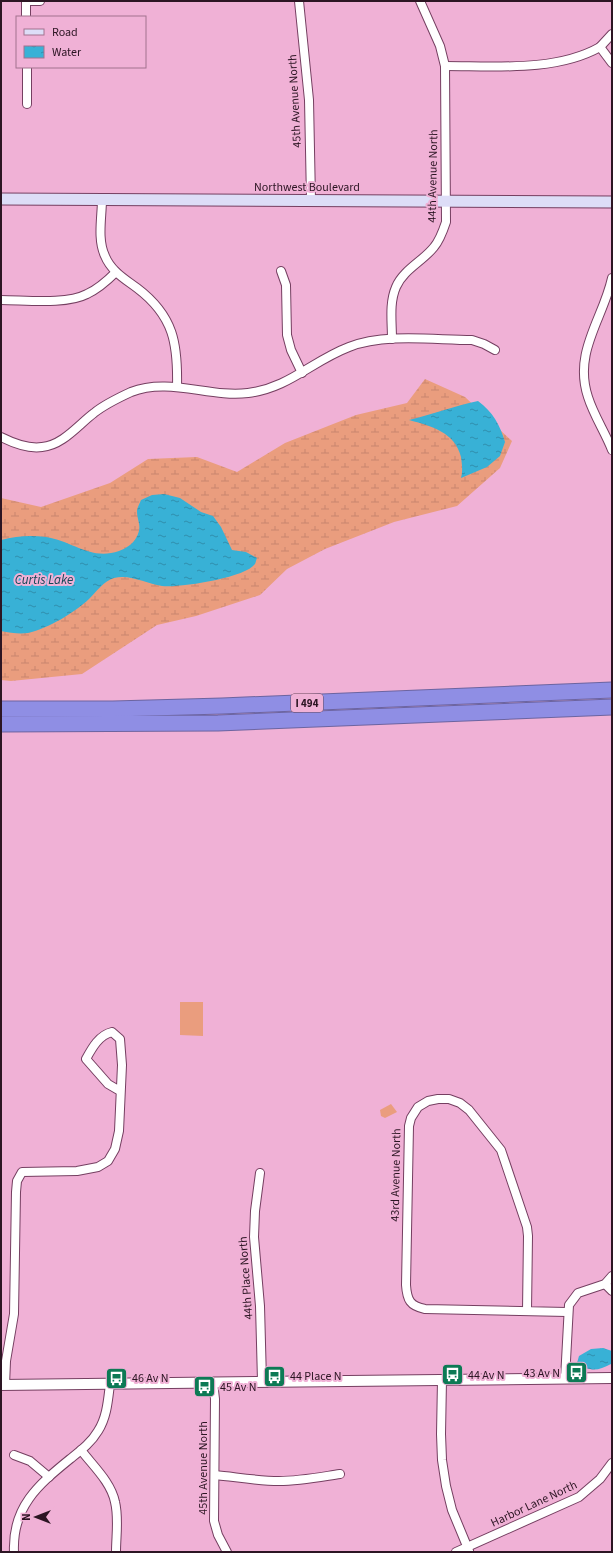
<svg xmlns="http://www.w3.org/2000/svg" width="613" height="1553" font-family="'Source Sans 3',sans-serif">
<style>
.green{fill:#ea9d7e}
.wetland{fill:url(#wetland-marsh)}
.water{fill:url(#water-ripples)}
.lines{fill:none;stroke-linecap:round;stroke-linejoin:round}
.minor-casing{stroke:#753f61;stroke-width:10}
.tertiary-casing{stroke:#753f61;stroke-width:12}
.secondary-casing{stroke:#753f61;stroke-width:13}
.motorway-casing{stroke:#6c64a0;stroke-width:17}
.minor{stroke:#fff;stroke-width:8}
.tertiary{stroke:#fff;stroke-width:10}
.secondary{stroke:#ddddf7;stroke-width:11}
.motorway{stroke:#8f8ee4;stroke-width:15}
.labels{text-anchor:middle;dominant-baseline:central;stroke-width:4;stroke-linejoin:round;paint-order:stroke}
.shield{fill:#f0b1d6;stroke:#674459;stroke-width:1}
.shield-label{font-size:11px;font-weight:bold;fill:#2c1523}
.street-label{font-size:12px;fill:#2c1523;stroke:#f0b1d6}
.poi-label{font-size:12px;fill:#2c1523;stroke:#f0b1d6;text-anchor:start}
.water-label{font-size:13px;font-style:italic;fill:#154757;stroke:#f0b1d6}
</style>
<defs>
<pattern id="wetland-marsh" width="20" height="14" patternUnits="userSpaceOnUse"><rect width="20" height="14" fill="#ea9d7e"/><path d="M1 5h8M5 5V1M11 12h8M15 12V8" fill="none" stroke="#c9866d"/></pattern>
<pattern id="water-ripples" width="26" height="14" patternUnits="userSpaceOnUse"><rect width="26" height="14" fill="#38b1d6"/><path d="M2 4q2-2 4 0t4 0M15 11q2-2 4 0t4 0" fill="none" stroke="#2f8fad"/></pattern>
</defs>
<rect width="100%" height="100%" fill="#f0b1d6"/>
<!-- green -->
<g class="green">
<path d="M180 1002H203V1036L180 1035Z"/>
<path d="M391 1104 397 1112 385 1118 381 1116 380 1110Z"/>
</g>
<!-- wetland -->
<path class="wetland" d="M425 379 465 397 512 441 500 468 457 506 394 522 325 549 287 569 260 595 196 616 157 625 82 674 11 681 1 680V498L41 507 110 483 148 459 197 457 237 472 285 443 356 415 407 403Z"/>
<!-- water -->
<g class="water">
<path d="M478 401C493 412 500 425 505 442L500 456 487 467 461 478C463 471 462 465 461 457 455 432 431 426 409 420 433 414 454 406 478 401Z"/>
<path d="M164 494 180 498 201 512 213 516 221 527 232 550 246 552 257 558C256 560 256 562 255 564 245 578 179 588 162 586 146 584 131 574 114 578 104 581 96 592 89 599 74 613 49 628 28 633 20 634 10 633 1 631V540C16 536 31 535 46 537 73 541 91 561 119 551 125 549 133 544 136 538 143 526 137 522 137 511 137 508 140 503 141 500L152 495Z"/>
<path d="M603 1348 612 1351 611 1364C598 1371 590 1372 577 1363L579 1356 591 1349Z"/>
</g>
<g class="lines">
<defs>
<g id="minor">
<path d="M26 1V17"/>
<path d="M26 1H40"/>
<path d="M299 1 309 100 311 200"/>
<path d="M600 47 612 34"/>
<path d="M445 66C494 66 556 72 600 47L612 63"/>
<path d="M27 67V104"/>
<path d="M102 199C102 217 97 239 105 256 111 271 125 279 137 288 174 316 178 344 177 387"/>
<path d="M281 271 286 285 287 335 291 350 302 373"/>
<path d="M612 278C603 319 573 352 588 397 594 416 605 432 612 450"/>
<path d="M1 300C25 300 66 305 87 294 98 289 107 281 116 272"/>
<path d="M392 339C392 322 389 303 396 287 403 270 423 261 434 247 440 240 443 231 446 222L445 66 440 46 420 1"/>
<path d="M1 437C13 443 29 449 42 447 63 445 78 425 94 413 105 404 118 398 131 392 169 377 210 398 248 393 289 388 312 361 349 347 385 333 434 340 472 340L484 344 495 350"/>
<path d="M260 1173 255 1211 254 1237 260 1306 262 1381"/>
<path d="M605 1284 612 1291"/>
<path d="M527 1311 528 1236 527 1227 501 1150 469 1110 460 1103 449 1099H438L428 1101 418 1107 411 1118 409 1126 406 1285C407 1300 410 1306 425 1309L567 1312"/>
<path d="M565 1379 569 1305 578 1293 605 1284 612 1276"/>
<path d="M442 1380 441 1434 442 1460 446 1486 452 1510 469 1551"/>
<path d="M213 1382 215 1399 214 1521 218 1535 227 1552"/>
<path d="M5 1385 6 1361 14 1314 16 1192 17 1181 22 1172 77 1171 98 1167 108 1161 115 1149 119 1131 122 1065 120 1039 112 1032C99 1035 92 1048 86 1059L108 1084 120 1091"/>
<path d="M81 1450C93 1466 111 1482 115 1502 119 1518 116 1536 116 1552"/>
<path d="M14 1455 30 1461 49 1477"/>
<path d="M215 1475C236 1477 258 1481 279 1481 300 1481 320 1477 340 1474"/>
<path d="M14 1552C12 1507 38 1485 70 1459 80 1451 91 1443 98 1431 107 1417 108 1400 110 1384"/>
<path d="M456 1552 579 1497 600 1479 612 1463"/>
</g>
<path id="tertiary" d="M1 1385 612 1378"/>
<path id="secondary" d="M1 199 612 202"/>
<g id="motorway">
<path d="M1 709H113L222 706 612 690"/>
<path d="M1 724 218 723 612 707"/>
</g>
</defs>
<!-- minor casing -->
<use href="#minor" class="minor-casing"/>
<!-- tertiary casing -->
<use href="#tertiary" class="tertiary-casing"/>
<!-- secondary casing -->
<use href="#secondary" class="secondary-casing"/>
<!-- motorway casing -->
<use href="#motorway" class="motorway-casing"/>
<!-- minor -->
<use href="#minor" class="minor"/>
<!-- tertiary -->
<use href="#tertiary" class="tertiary"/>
<!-- secondary -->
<use href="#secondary" class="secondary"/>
<!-- motorway -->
<use href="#motorway" class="motorway"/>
</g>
<!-- icons -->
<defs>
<symbol id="bus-square" viewBox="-11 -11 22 22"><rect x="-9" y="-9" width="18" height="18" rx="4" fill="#0d7a55" stroke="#f0b1d6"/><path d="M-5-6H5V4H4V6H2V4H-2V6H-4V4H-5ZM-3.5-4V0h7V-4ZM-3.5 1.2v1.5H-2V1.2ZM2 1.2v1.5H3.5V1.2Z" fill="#fff"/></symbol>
</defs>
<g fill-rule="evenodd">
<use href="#bus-square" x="564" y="1360" width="25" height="25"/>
<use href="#bus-square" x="440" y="1362" width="25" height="25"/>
<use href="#bus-square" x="262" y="1364" width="25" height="25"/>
<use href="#bus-square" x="104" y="1366" width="25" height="25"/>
<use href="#bus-square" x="192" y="1374" width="25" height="25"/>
</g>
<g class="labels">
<!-- shield labels -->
<rect class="shield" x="291" y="694" width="32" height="18" rx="3"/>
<g class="shield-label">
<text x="307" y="703">I 494</text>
</g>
<!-- street labels -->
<g class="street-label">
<text transform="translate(295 101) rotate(-93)">45th Avenue North</text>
<text transform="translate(433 176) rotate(-89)">44th Avenue North</text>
<text x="307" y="187">Northwest Boulevard</text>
<text transform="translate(396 1175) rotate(-89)">43rd Avenue North</text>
<text transform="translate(246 1278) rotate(-94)">44th Place North</text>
<text transform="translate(203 1468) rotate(-90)">45th Avenue North</text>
<text transform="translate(534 1504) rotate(-25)">Harbor Lane North</text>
</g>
<!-- poi labels -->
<g class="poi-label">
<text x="560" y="1373" text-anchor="end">43 Av N</text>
<text x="468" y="1375">44 Av N</text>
<text x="290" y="1376">44 Place N</text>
<text x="132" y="1378">46 Av N</text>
<text x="220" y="1387">45 Av N</text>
</g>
<!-- water labels -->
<g class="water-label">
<text x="44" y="580">Curtis Lake</text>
</g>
</g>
<!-- border -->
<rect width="613" height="1553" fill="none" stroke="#2c1523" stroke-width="4"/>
<!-- legend -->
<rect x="16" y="16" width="130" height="52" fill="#f0b1d6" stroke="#a2738e"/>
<rect x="24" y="29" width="20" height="6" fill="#ddddf7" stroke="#a2738e"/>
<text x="52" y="36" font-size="12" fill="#2c1523">Road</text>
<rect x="24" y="46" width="20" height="12" fill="url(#water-ripples)" stroke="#a2738e"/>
<text x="52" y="56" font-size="12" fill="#2c1523">Water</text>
<!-- north arrow -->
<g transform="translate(36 1517) rotate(270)" stroke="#f0b1d6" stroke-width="3" paint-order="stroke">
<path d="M0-3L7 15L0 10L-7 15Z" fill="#2c1523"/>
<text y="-6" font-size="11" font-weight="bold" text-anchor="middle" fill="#2c1523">N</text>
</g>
</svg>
